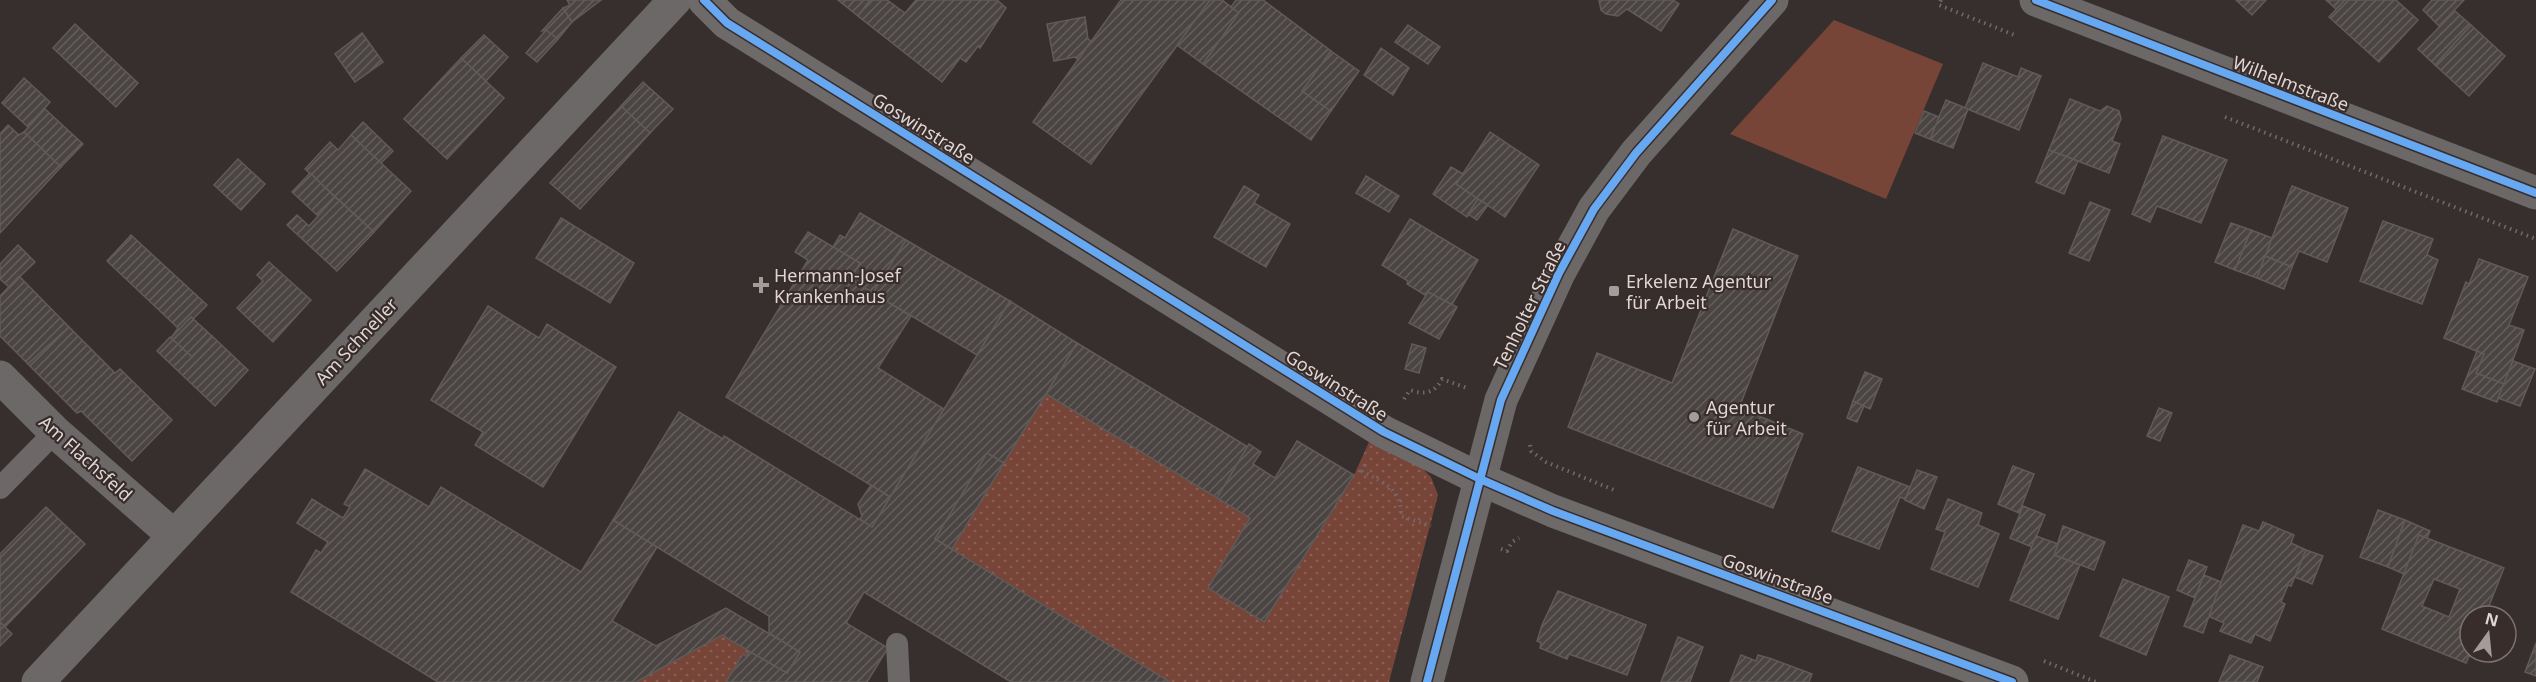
<svg xmlns="http://www.w3.org/2000/svg" width="2536" height="682" font-family="'Noto Sans',sans-serif">
<style>
.grass{fill:url(#grass-dots)}
.park{fill:#774438}
.building{fill:url(#building-hatch);stroke:#605a59;stroke-width:1.5;fill-rule:evenodd}
.lines{fill:none;stroke-linecap:round;stroke-linejoin:round}
.path{stroke:#706b6b;stroke-width:4;stroke-dasharray:1.5 4.5;stroke-linecap:butt}
.service{stroke:#6c6868;stroke-width:22}
.minor{stroke:#6c6868;stroke-width:33}
.secondary{stroke:#6e6a6a;stroke-width:33}
.cycleway-casing{stroke:#392d2b;stroke-width:11}
.cycleway{stroke:#66a8f1;stroke-width:8}
.poi-dot{fill:#a49c9b;stroke:#392d2b;stroke-width:2}
.labels{text-anchor:middle;dominant-baseline:central;stroke-width:4.5;stroke-linejoin:round;paint-order:stroke}
.street-label{font-size:18px;fill:#dfd7d5;stroke:#392d2b}
.poi-label{font-size:18px;fill:#dfd7d5;stroke:#392d2b;text-anchor:start}
</style>
<defs>
<pattern id="grass-dots" width="8" height="8" patternUnits="userSpaceOnUse" patternTransform="scale(1.5)"><rect width="8" height="8" fill="#774438"/><path d="M2 2h.1M6 6h.1" fill="none" stroke="#8a5e54" stroke-width="1.8" stroke-linecap="round"/></pattern>
<pattern id="building-hatch" width="6" height="6" patternUnits="userSpaceOnUse" patternTransform="scale(1.5)"><rect width="6" height="6" fill="#4a4443"/><path d="M-1 1l2-2M0 6l6-6M5 7l2-2" fill="none" stroke="#645e5d"/></pattern>
</defs>
<rect width="100%" height="100%" fill="#362f2e"/>
<!-- grass -->
<g class="grass">
<path d="M1046 394 1250 518 1264 622 1354 475 1369 442 1420 466 1431 477 1438 495 1389 682H1170L952 549Z"/>
<path d="M722 635 750 652 747 657 742 655 726 682H636Z"/>
</g>
<!-- park -->
<path class="park" d="M1834 20 1943 64 1886 199 1730 134Z"/>
<!-- building -->
<g class="building">
<path d="M567 0H601L572 22 563 8 570 5Z"/>
<path d="M838 0H870L858 16Z"/>
<path d="M870 0H887L905 13 916 0H997L1006 8 980 48 978 46 966 62 960 58 942 82 858 16Z"/>
<path d="M1121 0H1210L1091 164 1033 122Z"/>
<path d="M1210 0H1222L1239 13 1203 64 1177 45Z"/>
<path d="M1236 0H1263L1331 51 1302 91 1331 111 1311 140 1203 64 1239 13 1231 7Z"/>
<path d="M1599 0H1673L1679 4 1661 31 1627 9 1618 16 1606 14 1601 10Z"/>
<path d="M2236 0H2266L2252 15Z"/>
<path d="M2326 0H2345L2336 9Z"/>
<path d="M2345 0H2396L2418 20 2379 62 2329 17Z"/>
<path d="M2432 0H2464L2439 26 2423 10Z"/>
<path d="M563 8 572 22 558 39 546 30 542 31Z"/>
<path d="M2455 11 2471 25 2435 65 2418 49Z"/>
<path d="M1085 17 1088 39 1091 41 1078 60 1075 57 1054 61 1047 24Z"/>
<path d="M75 24 138 83 116 107 53 48Z"/>
<path d="M1408 25 1440 47 1428 64 1395 42Z"/>
<path d="M2471 25 2505 56 2469 96 2435 65Z"/>
<path d="M546 30 558 39 537 62 526 53Z"/>
<path d="M362 33 383 62 355 82 335 54Z"/>
<path d="M484 35 508 57 486 81 461 58Z"/>
<path d="M1381 48 1409 68 1393 95 1364 75Z"/>
<path d="M1331 51 1359 71 1331 111 1302 91Z"/>
<path d="M461 58 504 98 447 159 404 119Z"/>
<path d="M1983 63 2018 77 2021 68 2041 76 2019 130 1965 108Z"/>
<path d="M24 78 50 102 28 127 2 103Z"/>
<path d="M643 82 673 109 650 133 621 106Z"/>
<path d="M2070 99 2100 111 2107 106 2119 111 2121 119 2112 141 2120 144 2109 173 2049 150Z"/>
<path d="M1946 100 1968 109 1953 148 1930 139Z"/>
<path d="M621 106 650 133 580 209 550 183Z"/>
<path d="M45 109 83 144 61 167 24 132Z"/>
<path d="M1924 111 1939 117 1930 139 1915 133Z"/>
<path d="M363 122 393 151 381 163 351 135Z"/>
<path d="M8 125 19 135 24 132 61 167 0 233V134Z"/>
<path d="M1490 132 1539 165 1505 217 1456 184Z"/>
<path d="M351 135 411 191 374 232 305 169 330 142 338 150Z"/>
<path d="M2163 136 2227 160 2201 223 2157 206 2150 222 2132 214Z"/>
<path d="M2049 150 2078 161 2064 194 2036 182Z"/>
<path d="M238 159 265 184 241 210 214 185Z"/>
<path d="M1451 167 1463 174 1456 184 1478 199 1467 217 1433 194Z"/>
<path d="M310 173 335 197 318 216 292 192Z"/>
<path d="M1366 176 1399 196 1389 212 1356 193Z"/>
<path d="M1244 186 1259 195 1254 203 1290 224 1266 267 1214 237Z"/>
<path d="M2292 186 2348 208 2327 262 2299 251 2292 267 2265 256Z"/>
<path d="M335 197 374 232 337 271 287 225 297 215 309 226Z"/>
<path d="M1478 199 1488 205 1477 220 1468 214Z"/>
<path d="M2090 202 2110 210 2089 261 2069 253Z"/>
<path d="M860 213 906 240 873 293 850 279 860 263 833 247 840 235 845 238Z"/>
<path d="M561 218 634 263 610 303 536 258Z"/>
<path d="M1410 219 1478 260 1451 306 1428 292 1425 295 1407 284 1408 281 1382 265Z"/>
<path d="M2383 221 2433 239 2427 255 2438 260 2422 304 2360 281Z"/>
<path d="M2231 223 2251 230 2235 270 2215 262Z"/>
<path d="M1733 229 1798 256 1739 408 1803 434 1773 508 1568 427 1597 353 1672 383Z"/>
<path d="M2251 230 2272 238 2257 278 2235 270Z"/>
<path d="M808 232 860 263 850 279 911 316 878 368 944 409 890 497 726 397 808 260 795 252Z"/>
<path d="M131 235 207 305 193 319 191 317 171 338 178 328 107 261Z"/>
<path d="M906 240 1010 301 977 355 873 293Z"/>
<path d="M18 245 35 262 9 287 0 279V264Z"/>
<path d="M2265 256 2292 267 2284 289 2257 278Z"/>
<path d="M2479 259 2528 277 2509 325 2524 330 2504 384 2476 373 2484 354 2444 338 2466 282 2469 284Z"/>
<path d="M269 262 311 300 273 342 237 308 263 281 257 275Z"/>
<path d="M19 276 69 327 28 364 0 336V296Z"/>
<path d="M1428 292 1457 307 1439 339 1409 323Z"/>
<path d="M1010 301 1077 343 1004 463 987 453 935 539 1170 682H1011L864 592 846 623 888 648 867 682H726L743 654 747 657 749 651 787 673 800 652 769 633V616L613 520 679 412 723 439 724 436 872 527Z"/>
<path d="M488 306 539 338 547 324 616 367 543 487 475 445 483 432 431 400Z"/>
<path d="M191 317 212 336 192 357 171 338Z"/>
<path d="M69 327 115 373 120 369 172 420 132 461 81 411 77 413 28 364Z"/>
<path d="M212 336 248 370 215 406 157 351 170 337 192 357Z"/>
<path d="M1077 343 1248 447 1217 498 1046 394Z"/>
<path d="M1412 344 1426 348 1419 373 1405 369Z"/>
<path d="M2477 351 2484 354 2476 373 2504 384 2497 402 2462 389Z"/>
<path d="M2513 361 2535 369 2520 406 2498 398Z"/>
<path d="M1865 372 1882 379 1870 409 1853 401Z"/>
<path d="M1853 401 1864 406 1857 422 1847 418Z"/>
<path d="M2159 408 2172 413 2160 441 2147 436Z"/>
<path d="M1297 441 1354 475 1264 622 1208 588 1250 518 1217 498 1249 444 1261 452 1253 464 1275 478Z"/>
<path d="M987 453 1004 463 952 549 935 539Z"/>
<path d="M2013 466 2034 474 2019 513 1998 504Z"/>
<path d="M1858 467 1910 487 1905 499 1900 497 1879 549 1832 531Z"/>
<path d="M365 469 429 507 441 487 581 572 613 520 657 547 612 621 656 646 726 608 800 652 787 673 722 635 636 682H438L291 592 316 550 321 553 328 542 297 523 312 499 343 518 350 507 344 504Z"/>
<path d="M1917 470 1937 477 1924 509 1905 500Z"/>
<path d="M871 485 890 497 872 527 860 519 862 516 858 504Z"/>
<path d="M1948 499 1982 513 1978 525 1999 534 1978 587 1931 569 1945 532 1936 529Z"/>
<path d="M2023 506 2045 515 2032 547 2010 538Z"/>
<path d="M46 507 85 544 5 627 0 622V554Z"/>
<path d="M2378 510 2405 520 2388 567 2360 557Z"/>
<path d="M2405 520 2430 531 2427 538 2419 535 2404 574 2388 567Z"/>
<path d="M2263 522 2294 535 2291 543 2306 550 2291 586 2288 585 2281 602 2285 604 2270 641 2255 634 2251 643 2220 631 2224 623 2208 616 2243 525 2259 531Z"/>
<path d="M2063 526 2105 542 2094 570 2054 555Z"/>
<path d="M2419 535 2504 568 2485 616H2470L2471 652 2466 663 2382 629ZM2434 579 2460 589 2449 617 2422 606Z"/>
<path d="M2036 536 2058 544 2054 555 2080 565 2058 619 2010 600Z"/>
<path d="M2306 550 2323 556 2312 584 2295 577Z"/>
<path d="M2189 560 2207 567 2195 598 2177 590Z"/>
<path d="M2204 575 2221 582 2203 633 2184 626Z"/>
<path d="M2123 579 2169 597 2146 655 2100 636Z"/>
<path d="M1558 591 1646 625 1627 675 1569 654 1567 659 1540 648 1541 643 1537 641 1542 625Z"/>
<path d="M0 622 12 634 0 646Z"/>
<path d="M1678 637 1703 647 1690 682H1661Z"/>
<path d="M2536 643V676L2525 672Z"/>
<path d="M1741 655 1756 661 1758 655 1772 659 1812 674 1809 682H1730Z"/>
<path d="M2230 655 2263 667 2257 682H2219Z"/>
</g>
<g class="lines">
<!-- path -->
<g class="path">
<path d="M1941 0 1939 5 2017 36"/>
<path d="M2225 117 2536 239"/>
<path d="M1404 399 1410 390C1425 395 1435 393 1442 379L1467 388"/>
<path d="M1530 445 1531 451 1546 462 1614 490"/>
<path d="M1365 465 1362 471C1384 484 1401 487 1401 516L1431 526"/>
<path d="M1501 549 1507 551 1512 542 1519 538"/>
<path d="M2044 661 2096 682"/>
</g>
<!-- service -->
<g class="service">
<path d="M0 488 55 432"/>
<path d="M897 644 899 682"/>
</g>
<!-- minor -->
<g class="minor">
<path d="M2036 0 2536 193"/>
<path d="M0 377 55 432 174 536"/>
<path d="M38 682 675 0"/>
<path d="M1427 682 1501 400 1559 273 1594 209 1636 153 1772 0"/>
</g>
<!-- secondary -->
<path class="secondary" d="M704 0 727 23 1384 432 1480 479 1553 511 2012 682"/>
<defs>
<g id="cycleway">
<path d="M704 0 727 23 1384 432 1480 479 1553 511 2012 682"/>
<path d="M2036 0 2536 193"/>
<path d="M1427 682 1501 400 1559 273 1594 209 1636 153 1772 0"/>
</g>
</defs>
<!-- cycleway casing -->
<use href="#cycleway" class="cycleway-casing"/>
<!-- cycleway -->
<use href="#cycleway" class="cycleway"/>
</g>
<!-- markers -->
<g class="poi-dot">
<path d="M758 276h6v6h6v6h-6v6h-6v-6h-6v-6h6z"/>
<rect x="1608" y="285" width="12" height="12" rx="3"/>
<circle cx="1694" cy="417" r="6"/>
</g>
<g class="labels">
<!-- street labels -->
<g class="street-label">
<text transform="translate(2291 83) rotate(21)">Wilhelmstraße</text>
<text transform="translate(924 128) rotate(32)">Goswinstraße</text>
<text transform="translate(1529 305) rotate(-64)">Tenholter Straße</text>
<text transform="translate(356 341) rotate(-47)">Am Schneller</text>
<text transform="translate(1337 385) rotate(32)">Goswinstraße</text>
<text transform="translate(86 458) rotate(42)">Am Flachsfeld</text>
<text transform="translate(1778 578) rotate(20)">Goswinstraße</text>
</g>
<!-- poi labels -->
<g class="poi-label">
<text x="774" y="275">Hermann-Josef<tspan x="774" dy="21">Krankenhaus</tspan></text>
<text x="1626" y="281">Erkelenz Agentur<tspan x="1626" dy="21">für Arbeit</tspan></text>
<text x="1706" y="407">Agentur<tspan x="1706" dy="21">für Arbeit</tspan></text>
</g>
</g>
<!-- north arrow -->
<g transform="translate(2488 634) rotate(15)"><circle r="28" fill="#392d2b" stroke="#7b716f" stroke-width="1.5"/>
<path d="M0-4.5L10 22L0 15L-10 22Z" fill="#a49c9b"/>
<text y="-9" font-size="16" font-weight="bold" text-anchor="middle" fill="#dfd7d5">N</text>
</g>
</svg>
